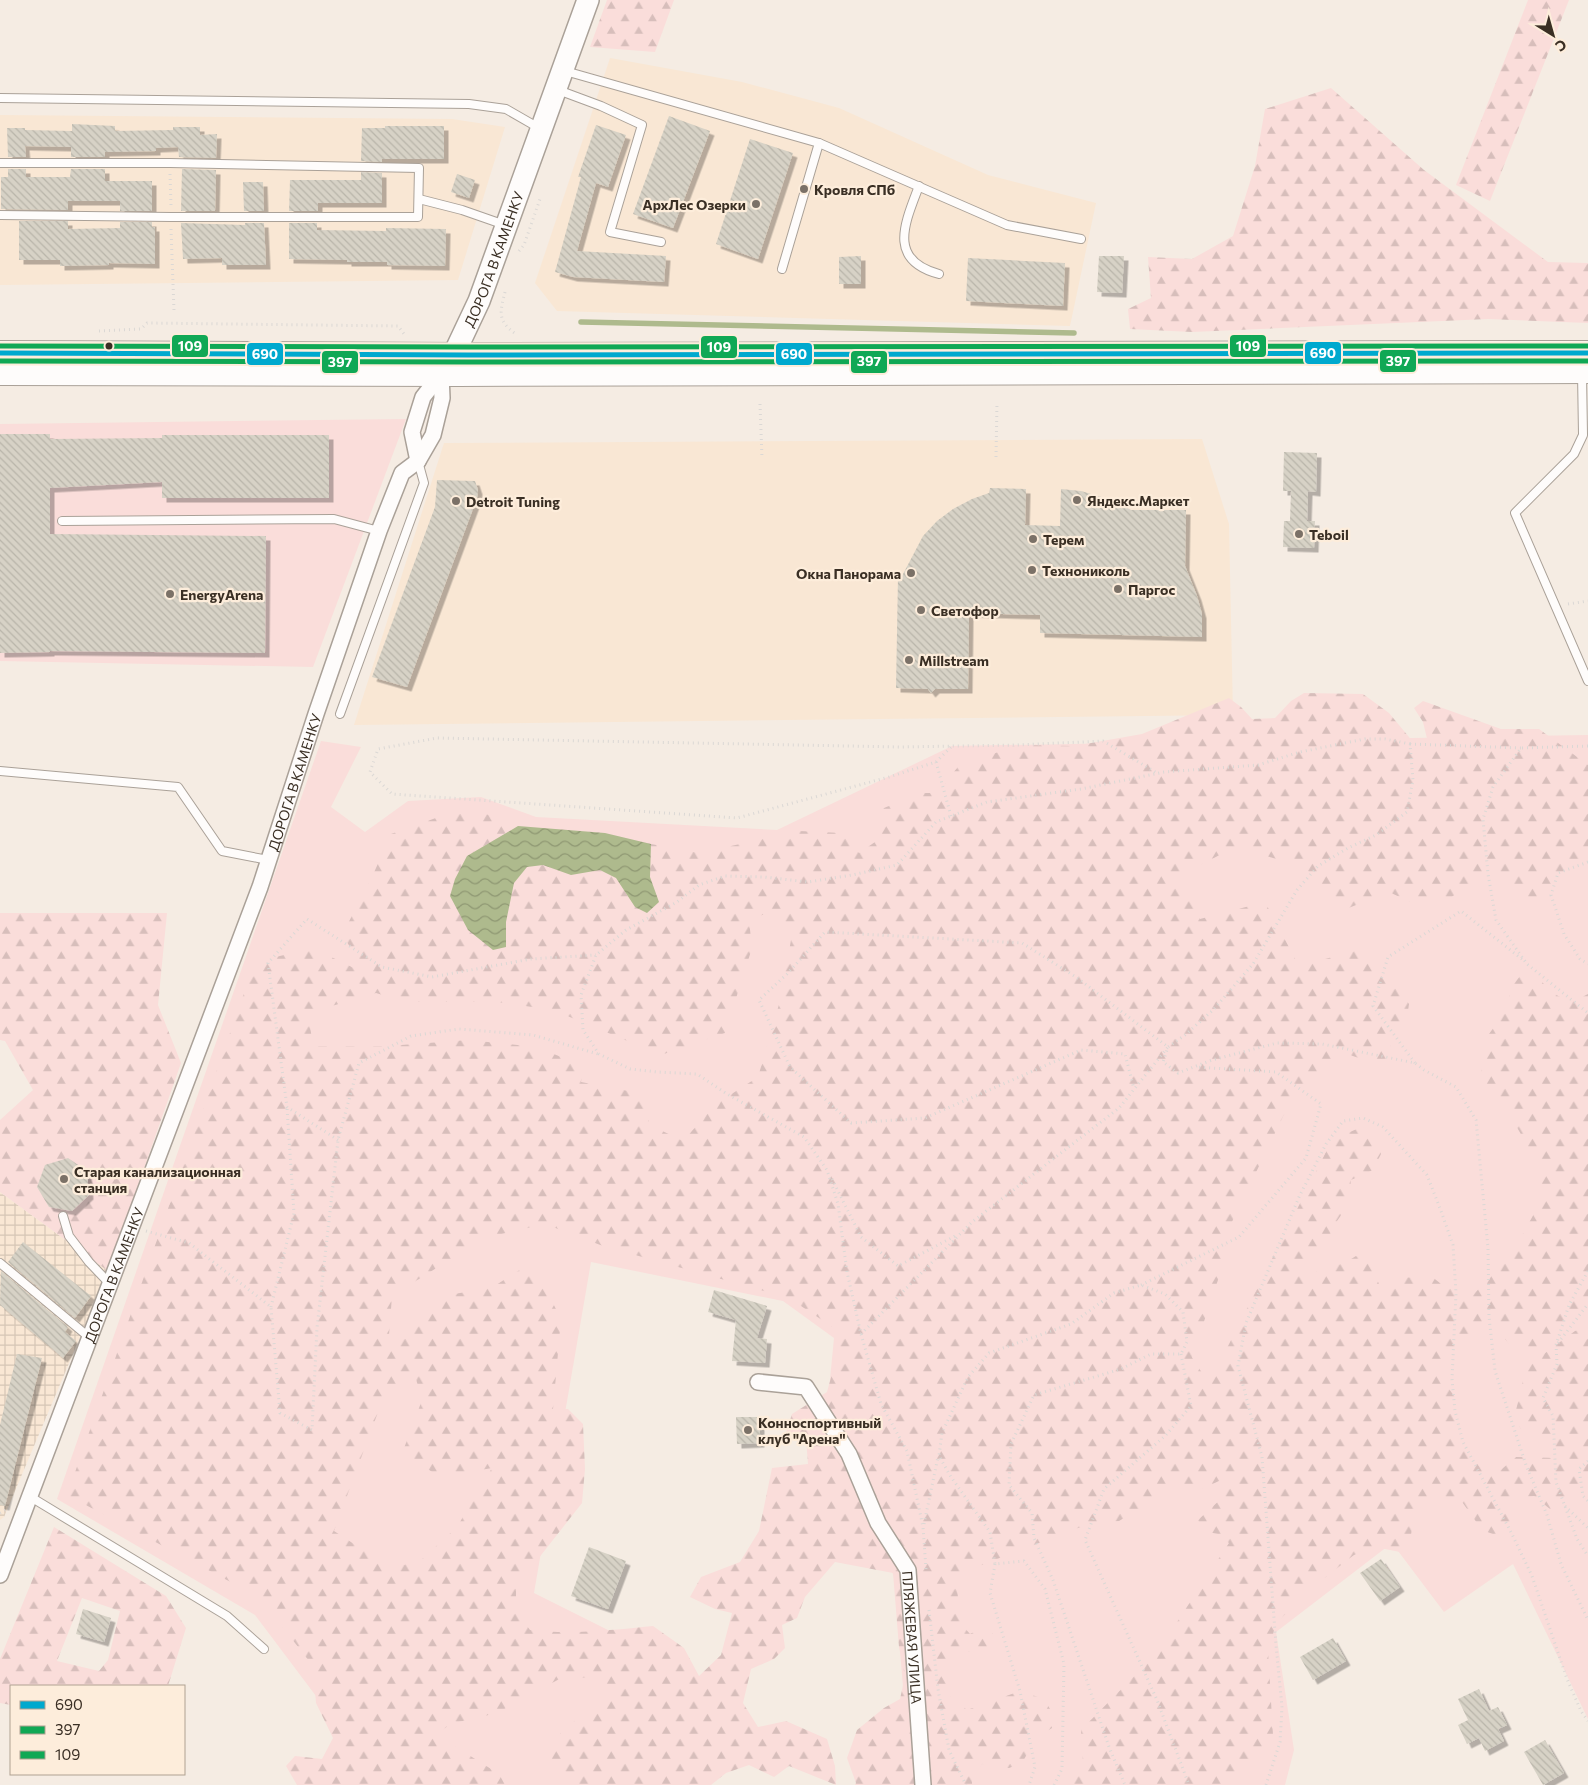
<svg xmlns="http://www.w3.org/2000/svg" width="1588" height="1785" font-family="Commissioner,sans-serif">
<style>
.built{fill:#f9e7d4}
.industrial{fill:url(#industrial-grid)}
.green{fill:#faddda}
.forest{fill:url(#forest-firs);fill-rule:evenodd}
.water{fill:url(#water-waves)}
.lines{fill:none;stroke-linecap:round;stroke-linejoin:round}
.stream{stroke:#aeba8d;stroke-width:5.5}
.building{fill:url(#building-back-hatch);filter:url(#shadow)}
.lane-casing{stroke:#aaa198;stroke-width:10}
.street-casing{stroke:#aaa198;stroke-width:18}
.secondary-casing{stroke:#aaa198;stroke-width:24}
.primary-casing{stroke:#aaa198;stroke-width:26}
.path{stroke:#dbd8d5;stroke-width:3;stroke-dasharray:1 4;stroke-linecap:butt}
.lane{stroke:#fefcfb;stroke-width:8}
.street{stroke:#fefcfb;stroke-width:15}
.secondary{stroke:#fefcfb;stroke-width:21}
.primary{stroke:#fefcfb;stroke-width:24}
.bus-1-casing{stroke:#fdeddb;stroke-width:9}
.bus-2-casing{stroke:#fdeddb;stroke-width:9}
.bus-3-casing{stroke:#fdeddb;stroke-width:9}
.bus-1{stroke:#00a9ce;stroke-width:5}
.bus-2{stroke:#10a855;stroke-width:5}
.bus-3{stroke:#10a855;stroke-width:5}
.poi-dot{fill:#7b7167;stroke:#fdeddb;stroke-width:2}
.bus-dot{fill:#3a2f24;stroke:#fdeddb;stroke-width:2}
.labels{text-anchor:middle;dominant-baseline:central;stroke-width:4.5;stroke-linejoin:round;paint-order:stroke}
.poi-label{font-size:14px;font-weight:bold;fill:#3a2f24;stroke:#fdeddb;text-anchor:start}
.street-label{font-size:14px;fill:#3a2f24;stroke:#fdeddb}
.line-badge{stroke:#fdeddb;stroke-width:2}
.badge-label{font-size:14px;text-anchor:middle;font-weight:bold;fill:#fff}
</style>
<defs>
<pattern id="industrial-grid" width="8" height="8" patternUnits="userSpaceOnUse" patternTransform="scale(1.25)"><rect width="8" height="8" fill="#f9e7d4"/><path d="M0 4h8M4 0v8" fill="none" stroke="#d6c6b6"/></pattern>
<pattern id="forest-firs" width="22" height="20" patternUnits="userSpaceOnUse" patternTransform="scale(1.25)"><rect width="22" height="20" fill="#faddda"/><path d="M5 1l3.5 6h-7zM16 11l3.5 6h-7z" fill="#d7bebb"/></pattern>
<pattern id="water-waves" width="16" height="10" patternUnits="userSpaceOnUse" patternTransform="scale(1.25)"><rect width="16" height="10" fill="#aeba8d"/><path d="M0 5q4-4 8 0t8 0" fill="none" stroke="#8f9873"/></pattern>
<pattern id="building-back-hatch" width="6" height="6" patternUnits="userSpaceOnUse" patternTransform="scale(1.25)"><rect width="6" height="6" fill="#d7d2c6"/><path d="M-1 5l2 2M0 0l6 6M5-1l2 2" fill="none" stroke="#b9b5aa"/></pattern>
<filter id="shadow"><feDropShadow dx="4.5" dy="4.5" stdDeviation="0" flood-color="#0004"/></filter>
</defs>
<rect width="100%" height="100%" fill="#f5ece3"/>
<!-- built -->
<g class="built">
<path d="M610 58 742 82 839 108 988 175 1096 203 1070 326 557 311 535 283Z"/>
<path d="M0 115 452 119 505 127 458 280 0 285Z"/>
<path d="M1202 439 1229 524 1233 715 354 725 444 443Z"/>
</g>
<!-- industrial -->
<path class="industrial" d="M0 1192 108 1271 4 1517 0 1520Z"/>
<!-- green -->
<g class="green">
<path d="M406 419 313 667 0 661V424Z"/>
<path d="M1588 735V1719L1513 1564 1444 1612 1392 1543 1276 1632 1294 1750 1285 1785H911L894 1577 828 1400 834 1338 783 1301 591 1262 534 1593 670 1661 591 1785H383L255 1615 57 1499 321 741 361 747 331 807 365 832 408 801 481 797 536 817 777 830 952 746Z"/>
</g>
<!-- forest -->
<g class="forest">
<path d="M607 0H674L655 52 590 47Z"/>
<path d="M1528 0H1569L1490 201 1456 185Z"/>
<path d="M1331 88 1424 170 1548 262 1588 263V323L1488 319 1192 332 1130 329 1128 309 1151 298 1148 257 1192 259 1233 236 1255 166 1265 109Z"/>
<path d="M1304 693 1363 694 1389 713 1409 737 1419 755 1429 747 1423 722 1414 708 1423 701 1501 729H1539L1588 765V857L1538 901H1517L1511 875 1489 873 1450 898 1417 905 1389 892 1346 909 1306 869 1237 846 1177 877 1200 919 1265 902 1299 966 1366 948 1409 1004 1406 1024 1388 1037 1393 1055 1382 1066 1350 1055 1292 1098 1229 1228 1220 1274 1192 1357 1207 1381 1222 1358 1332 1140 1359 1128 1374 1137 1381 1154 1373 1170 1351 1180 1349 1204 1332 1228 1328 1244 1306 1265 1307 1279 1324 1266 1343 1264 1356 1256 1370 1262 1381 1289 1400 1278 1431 1276 1445 1287 1473 1295 1511 1255 1535 1212 1541 1169 1515 1124 1505 1101 1484 1086 1480 1061 1489 1034 1505 1012 1512 986 1521 975 1535 974C1551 992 1563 1008 1588 994V1308L1547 1344 1531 1351 1511 1346 1505 1339 1495 1321 1445 1363 1443 1381 1455 1397 1456 1435 1479 1466 1496 1474 1516 1457 1557 1458 1541 1436 1521 1429 1514 1419 1526 1367 1575 1331 1582 1329 1588 1336V1485L1572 1489 1563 1506 1550 1509 1534 1496 1517 1498 1507 1508 1511 1526 1501 1537 1482 1530 1460 1499 1441 1497 1414 1516 1410 1541 1400 1552 1375 1547 1354 1555 1304 1594 1276 1624 1268 1651 1273 1735 1253 1762 1227 1785H1067L1083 1765 1081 1730 1156 1654 1229 1543 1218 1534 1203 1531 1198 1520 1222 1498 1221 1480 1202 1489 1178 1485 1119 1521 1078 1528 971 1569 957 1590 962 1625 970 1634 981 1628 999 1637 997 1650 977 1652 960 1651 949 1662 950 1696 967 1710 1020 1691 1044 1699 1053 1714 1052 1728 1036 1738 1022 1763 1009 1768 982 1764 972 1777V1785H855L856 1783 847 1758 857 1730 884 1708 900 1699 905 1676 899 1647 893 1573 835 1562 805 1597 797 1618 782 1625 785 1648 774 1659 751 1669 743 1703 758 1727 786 1721 827 1739 835 1766 836 1785 789 1766 774 1777 749 1765 726 1773 711 1785H564L551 1760 561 1732 604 1697 597 1678 563 1677 497 1713 450 1724 437 1735 499 1774 505 1785H297L286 1766 295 1756 322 1759 333 1738 316 1703 313 1666 259 1597 67 1495 255 962 313 948 370 976 342 935 372 877 391 834 447 814H486L518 826 467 856 506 947V922L514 883 527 867 543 865 571 875 600 870 616 878 635 907 659 902 650 877 651 844 699 853 799 831 841 833 859 853 875 842 878 818 884 808 921 793H945L946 781 958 767 1017 745 1074 746 1142 734 1229 698 1241 707 1252 719 1275 718 1291 701ZM770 912 793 929 780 1001 758 1077 716 1104 683 1141 650 1125 639 1093 581 1082 584 1066 536 1047 468 1040 388 1046H313L308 1013 376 993 406 1002H497L553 1010 661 1055 725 1033 752 948 749 920ZM545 1224 603 1246 789 1298 843 1334 827 1392 792 1414 785 1435 806 1439 808 1464 772 1468 759 1531 740 1562 701 1577 690 1597 715 1609 732 1613 721 1655 699 1676 684 1648 653 1626C612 1630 571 1635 530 1630L516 1611V1587L582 1503 585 1469 583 1424 568 1409H553L561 1319 532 1262 493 1287 449 1295 406 1339 389 1335 392 1296 484 1238ZM414 1372 422 1400 403 1451 439 1477 492 1468 457 1527 420 1561 391 1568 334 1531 384 1396Z"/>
<path d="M0 913H167L158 1005 181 1063 108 1271 0 1192V1120L33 1090 5 1041 0 1040Z"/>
<path d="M54 1527 166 1596 186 1628 168 1686H11V1705L0 1703V1659ZM82 1598 120 1611 108 1660 99 1671 57 1661Z"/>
</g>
<!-- water -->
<path class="water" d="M518 826 605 833 651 844 650 877 659 902 647 913 635 907 616 878 600 870 571 875 543 865 527 867 514 883 506 922V947L493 950 468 930 450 896 455 879 467 856Z"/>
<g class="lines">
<!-- stream -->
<path class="stream" d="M581 322 1074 333"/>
</g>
<!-- building -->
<g class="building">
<path d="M669 116 710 131 673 228 633 214Z"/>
<path d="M72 124 115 126V131L173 130V127H200V135L217 134 216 158 179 157 178 147 156 148V151L105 152V157H71V147L25 146 26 157H8L7 128H25V130L72 131Z"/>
<path d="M596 125 626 135 608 187 596 183 577 251 666 256 664 282 573 277 555 272 581 177H578Z"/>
<path d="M385 126H444V159H382V162L361 161 362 128H385Z"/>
<path d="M750 139 793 153 758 259 716 244Z"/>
<path d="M8 169H26V177H70L71 169H105V181H152V211H120V201H68V210L1 209V177H8Z"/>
<path d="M182 169 216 170 215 211H181Z"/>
<path d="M361 172 382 173V203H318V211H289L290 180H361Z"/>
<path d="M457 174 475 180 469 198 451 192Z"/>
<path d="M243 182H263L264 211H244Z"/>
<path d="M19 221H68V229L120 228V222H152V227H155V264L109 263V265L60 266V260H19Z"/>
<path d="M181 223 245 225V223H264L266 265H222V258L183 259Z"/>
<path d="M289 223H317V230L386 231V228L446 229 445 266 387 265V262H347V260L289 259Z"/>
<path d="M861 256V284H839V257Z"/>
<path d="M1099 256H1124L1122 293 1097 292Z"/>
<path d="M968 258 1065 263 1063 306 966 301Z"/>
<path d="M0 434H50V439L162 438V435H329V498H162V482L50 488V534L266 536 265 653 50 651V652L0 653Z"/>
<path d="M1284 452 1317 453 1316 492 1308 491 1307 521H1315L1314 548 1283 547 1284 521H1290L1291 491H1283Z"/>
<path d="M437 480 475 481 478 490 477 498 407 687 372 677 435 507Z"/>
<path d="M990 488 1026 489 1025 525 1060 526 1061 489 1081 491 1098 496 1116 501 1131 510H1186L1185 566 1197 596 1202 614V637L1040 633V615L969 613 968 689H935L931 693 928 689 896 688 898 576H902L923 536 937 521 953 509 972 499 989 493Z"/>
<path d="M68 1158 87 1171 89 1195 72 1211 49 1207 37 1187 45 1165Z"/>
<path d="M23 1242 91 1296 75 1318 8 1262Z"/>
<path d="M1 1271 68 1327 65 1332 76 1341 63 1358 0 1305Z"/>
<path d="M714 1290 767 1306 757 1338 767 1339 765 1363 732 1361 736 1320 708 1312Z"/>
<path d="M17 1354 42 1358 5 1506 0 1505V1425Z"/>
<path d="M736 1417H760V1443L737 1444Z"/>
<path d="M589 1547 626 1561 608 1609 571 1596Z"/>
<path d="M1381 1559 1400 1587 1380 1601 1360 1573Z"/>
<path d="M83 1609 111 1618 104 1642 76 1634Z"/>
<path d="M1333 1638 1346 1661 1313 1680 1300 1657Z"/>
<path d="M1479 1689 1489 1711 1498 1707 1507 1725 1498 1729 1504 1741 1485 1751 1479 1738 1467 1744 1458 1725 1468 1720 1458 1699Z"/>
<path d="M1545 1740 1564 1773 1543 1785 1524 1752Z"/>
</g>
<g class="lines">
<defs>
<g id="lane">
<path d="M565 71 819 143 1007 225 1081 239"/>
<path d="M558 90 601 106 642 125 610 232 661 242"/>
<path d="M0 98 469 104 506 109 539 128"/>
<path d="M0 163H170L419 168 418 217H171L0 215"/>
<path d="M919 186C905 223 887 260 939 274"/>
<path d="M419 199 462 210 505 225"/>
<path d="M782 269 819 143"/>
<path d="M1582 373 1583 435 1574 454 1515 513 1588 681"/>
<path d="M62 521 334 519 379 531"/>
<path d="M340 714 424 483 418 461"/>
<path d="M0 771 178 787 222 851 268 860"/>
<path d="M63 1216 69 1236 89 1262 110 1284"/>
<path d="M0 1263 90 1338"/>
<path d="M29 1496 227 1616 264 1649"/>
</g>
<g id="street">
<path d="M418 461 412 432 423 397 441 374"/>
<path id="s1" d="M758 1382 806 1387 849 1454 878 1523 908 1570 923 1785"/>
<path id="s2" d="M0 1575 260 887 316 714 379 531 402 473 418 461 433 435 442 398 441 374"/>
</g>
<g id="secondary">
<path id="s3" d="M445 367 454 354 479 301 588 0"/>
</g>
<g id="primary">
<path d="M0 353 468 355 1588 353"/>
<path d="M0 373 457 374 1588 371"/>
</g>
</defs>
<!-- lane casing -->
<use href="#lane" class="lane-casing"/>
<!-- street casing -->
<use href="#street" class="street-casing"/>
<!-- secondary casing -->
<use href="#secondary" class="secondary-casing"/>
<!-- primary casing -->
<use href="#primary" class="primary-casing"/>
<!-- path -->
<g class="path">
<path d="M170 174 171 205"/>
<path d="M171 229 174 311"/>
<path d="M519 251 524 245 540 199"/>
<path d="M505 292C500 312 497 321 516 334"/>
<path d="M99 331 141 329 147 323 398 326 404 334"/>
<path d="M760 404 762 458"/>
<path d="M996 457 997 402"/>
<path d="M1568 604 1588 601"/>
<path d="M1410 744 1521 748"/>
<path d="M1588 746 1521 748 1493 787 1483 819 1488 874 1496 920 1527 964 1588 1013"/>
<path d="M936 762 952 746"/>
<path d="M951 816 936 762 889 777 737 818 392 794 370 772 378 749 437 738 900 747 1017 745 1103 741 1157 773"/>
<path d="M1588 862 1558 873 1551 895 1564 934 1580 959 1588 964"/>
<path d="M1415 1063 1373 1006 1388 957 1461 911 1523 960"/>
<path d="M338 1140 287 1107 268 963 307 919 382 967 432 977 531 959 596 955"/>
<path d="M832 1179 861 1237 898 1266 957 1235"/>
<path d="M146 1231 189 1243 271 1307 280 1413 312 1430 317 1328 338 1140 359 1063 411 1036 459 1029 533 1035 598 1054"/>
<path d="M1588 1271 1569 1305 1556 1345 1557 1364 1543 1398 1553 1416 1556 1482 1577 1539 1588 1556"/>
<path d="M1141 1285 1239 1237 1306 1158 1321 1104 1276 1072 1196 1067"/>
<path d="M271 1307 294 1213 287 1108"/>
<path d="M861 1334 972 1222 1119 1108 1168 1047 1076 977 1022 943 825 932 787 974 759 1000 790 1067 851 1123 925 1118 1081 1050 1125 1054 1134 1089"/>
<path d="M1558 1343 1588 1304"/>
<path d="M1181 1354 1191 1406 1165 1436 1104 1489 1085 1540 1157 1700 1189 1785"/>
<path d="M1588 1461 1579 1469 1583 1496 1588 1501"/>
<path d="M1565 1506 1588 1528"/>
<path d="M0 1513 7 1509"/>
<path d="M924 1524 938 1457"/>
<path d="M995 1564 990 1593 1020 1691 1035 1767 1029 1785"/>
<path d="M926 1569 923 1527 907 1451 881 1404 861 1334 847 1272 838 1204 827 1170 804 1137 727 1094 697 1074 658 1072 630 1069 599 1054 583 1030 581 995 596 955 626 930 677 902 699 885 725 876 764 877 808 882 852 875 897 865 936 822 987 802 1081 789 1164 772 1258 765 1300 752 1365 739H1385L1410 744 1413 780 1407 812 1376 835 1348 848 1318 866 1297 890 1253 964 1213 1010 1185 1035 1168 1047 1163 1062 1178 1073 1212 1060 1277 1043 1322 1044 1415 1063 1424 1070 1456 1087 1476 1120 1488 1248 1489 1317 1495 1371 1526 1465 1547 1515 1561 1564 1588 1620"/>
<path d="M929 1610 938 1689 949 1750 966 1785"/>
<path d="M1054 1785 1062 1769 1064 1664 1045 1589 1024 1561 995 1564 990 1532 951 1477 939 1456 942 1433 968 1377 989 1353 1071 1324 1114 1293 1141 1285 1165 1294 1183 1312 1187 1342 1181 1354H1151L1121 1369 1034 1395 1011 1444 1009 1485 1032 1513 1034 1538 1053 1580 1109 1747 1125 1785"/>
<path d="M1266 1785 1280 1742 1282 1707 1276 1645 1262 1457 1238 1366 1246 1323 1299 1197 1326 1144 1343 1121 1363 1118 1383 1127 1427 1175 1441 1211 1453 1245 1456 1293 1452 1379 1455 1411 1463 1442 1512 1534 1532 1576 1567 1679 1581 1711 1588 1721"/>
</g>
<!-- lane -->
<use href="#lane" class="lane"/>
<!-- street -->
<use href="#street" class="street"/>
<!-- secondary -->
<use href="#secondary" class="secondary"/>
<!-- primary -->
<use href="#primary" class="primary"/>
<defs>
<path id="bus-1" d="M0 353 468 355 1588 353"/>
<path id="bus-2" d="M0 361 468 362 1588 361"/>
<path id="bus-3" d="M0 346 468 347 1588 346"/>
</defs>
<!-- bus-1 casing -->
<use href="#bus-1" class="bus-1-casing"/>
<!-- bus-2 casing -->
<use href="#bus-2" class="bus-2-casing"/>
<!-- bus-3 casing -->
<use href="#bus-3" class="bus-3-casing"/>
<!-- bus-1 -->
<use href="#bus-1" class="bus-1"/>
<!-- bus-2 -->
<use href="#bus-2" class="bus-2"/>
<!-- bus-3 -->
<use href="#bus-3" class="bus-3"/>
</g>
<!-- markers -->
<g class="poi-dot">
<circle cx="804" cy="189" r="5"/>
<circle cx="756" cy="204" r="5"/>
<circle cx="1077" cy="500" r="5"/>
<circle cx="456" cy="501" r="5"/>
<circle cx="1299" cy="534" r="5"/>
<circle cx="1033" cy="539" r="5"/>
<circle cx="1032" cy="570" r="5"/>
<circle cx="911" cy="573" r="5"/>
<circle cx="1118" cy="589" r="5"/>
<circle cx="170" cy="594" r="5"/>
<circle cx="921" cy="610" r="5"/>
<circle cx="909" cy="660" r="5"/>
<circle cx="64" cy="1179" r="5"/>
<circle cx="748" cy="1430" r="5"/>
</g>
<circle class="bus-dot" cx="109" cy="346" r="4.5"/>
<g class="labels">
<!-- poi labels -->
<g class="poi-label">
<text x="814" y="189">Кровля СПб</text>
<text x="746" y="204" text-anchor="end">АрхЛес Озерки</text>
<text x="1087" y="500">Яндекс.Маркет</text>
<text x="466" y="501">Detroit Tuning</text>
<text x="1309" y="534">Teboil</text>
<text x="1043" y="539">Терем</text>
<text x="1042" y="570">Технониколь</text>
<text x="901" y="573" text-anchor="end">Окна Панорама</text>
<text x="1128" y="589">Паргос</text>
<text x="180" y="594">EnergyArena</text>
<text x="931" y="610">Светофор</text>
<text x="919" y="660">Millstream</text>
<text x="74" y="1171">Старая канализационная<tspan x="74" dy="16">станция</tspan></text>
<text x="758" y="1422">Конноспортивный<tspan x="758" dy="16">клуб "Арена"</tspan></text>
</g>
<!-- street labels -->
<g class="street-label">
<text stroke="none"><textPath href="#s3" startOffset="119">ДОРОГА В КАМЕНКУ</textPath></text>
<text stroke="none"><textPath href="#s2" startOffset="846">ДОРОГА В КАМЕНКУ</textPath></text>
<text stroke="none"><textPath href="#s2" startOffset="321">ДОРОГА В КАМЕНКУ</textPath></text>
<text stroke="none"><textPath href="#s1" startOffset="326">ПЛЯЖЕВАЯ УЛИЦА</textPath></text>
</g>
</g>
<g class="line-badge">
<rect x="1229" y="334" width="38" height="24" rx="5" fill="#10a855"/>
<rect x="171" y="334" width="38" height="24" rx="5" fill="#10a855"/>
<rect x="700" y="335" width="38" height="24" rx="5" fill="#10a855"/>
<rect x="1304" y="341" width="38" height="24" rx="5" fill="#00a9ce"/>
<rect x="246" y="342" width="38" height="24" rx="5" fill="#00a9ce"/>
<rect x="775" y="342" width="38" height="24" rx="5" fill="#00a9ce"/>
<rect x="1379" y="349" width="38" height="24" rx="5" fill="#10a855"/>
<rect x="850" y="350" width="38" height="24" rx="5" fill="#10a855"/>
<rect x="321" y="350" width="38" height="24" rx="5" fill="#10a855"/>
</g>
<g class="badge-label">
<text x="1248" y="351">109</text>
<text x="190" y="351">109</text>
<text x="719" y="352">109</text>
<text x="1323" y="358">690</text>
<text x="265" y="359">690</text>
<text x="794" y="359">690</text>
<text x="1398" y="366">397</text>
<text x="869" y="366">397</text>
<text x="340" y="367">397</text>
</g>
<!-- legend -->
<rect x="10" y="1685" width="175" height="90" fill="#fdeddb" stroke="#afa192"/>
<rect x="20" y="1701" width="25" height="8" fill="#00a9ce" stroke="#afa192"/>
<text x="55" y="1710" font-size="15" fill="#3a2f24">690</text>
<rect x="20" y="1726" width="25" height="8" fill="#10a855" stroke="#afa192"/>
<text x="55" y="1735" font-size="15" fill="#3a2f24">397</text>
<rect x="20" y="1751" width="25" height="8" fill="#10a855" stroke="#afa192"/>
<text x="55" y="1760" font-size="15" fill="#3a2f24">109</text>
<!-- north arrow -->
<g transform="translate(1553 35) rotate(143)" stroke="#fdeddb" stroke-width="4" paint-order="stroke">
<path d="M0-4L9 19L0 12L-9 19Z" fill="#3a2f24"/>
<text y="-8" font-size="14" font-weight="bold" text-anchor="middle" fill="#3a2f24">С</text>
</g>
</svg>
